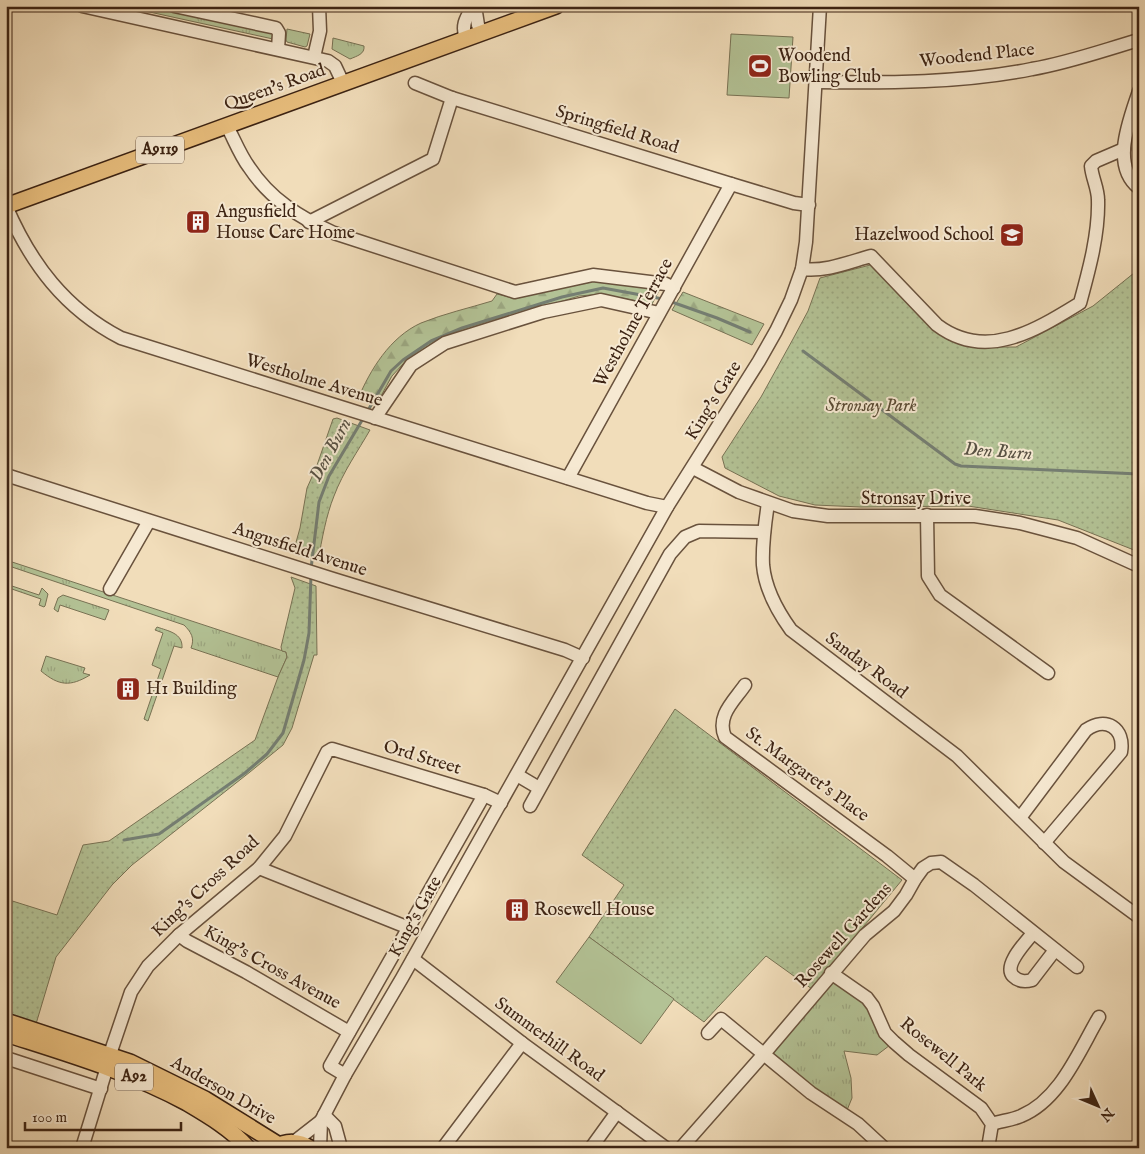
<svg xmlns="http://www.w3.org/2000/svg" width="1145" height="1154" font-family="'IM FELL English',serif">
<style>
.grass{fill:url(#grass-tufts);stroke:#787254}
.forest{fill:url(#forest-firs);stroke:#787254}
.park{fill:url(#park-dots);stroke:#787254}
.pitch{fill:#b3c295;stroke:#787254}
.lines{fill:none;stroke-linecap:round;stroke-linejoin:round}
.stream{stroke:#757e72;stroke-width:3}
.minor-casing{stroke:#69523d;stroke-width:15}
.major-casing{stroke:#3c2313;stroke-width:18}
.minor{stroke:#f6e9d2;stroke-width:12}
.major{stroke:#e8be7d;stroke-width:15}
.labels{text-anchor:middle;dominant-baseline:central;stroke-width:4;stroke-linejoin:round;paint-order:stroke}
.shield{fill:#f6e9d2;stroke:#745e4c;stroke-width:1}
.shield-label{font-size:16px;font-weight:bold;fill:#3c2313}
.poi-label{font-size:18px;fill:#3c2313;stroke:#f6e9d2;text-anchor:start}
.street-label{font-size:18px;fill:#3c2313;stroke:#f6e9d2}
.park-label{font-size:18px;font-style:italic;fill:#5a4b34;stroke:#f6e9d2}
.water-label{font-size:19px;font-style:italic;fill:#585143;stroke:#f6e9d2}
</style>
<defs>
<pattern id="grass-tufts" width="24" height="20" patternUnits="userSpaceOnUse" patternTransform="scale(1.25)"><rect width="24" height="20" fill="#b3c295"/><path d="M3 7l-1-3M5 7V3M7 7l1-3M15 17l-1-3M17 17v-4M19 17l1-3" fill="none" stroke="#9ba680"/></pattern>
<pattern id="forest-firs" width="22" height="20" patternUnits="userSpaceOnUse" patternTransform="scale(1.25)"><rect width="22" height="20" fill="#b3c295"/><path d="M5 1l3.5 6h-7zM16 11l3.5 6h-7z" fill="#9ba680"/></pattern>
<pattern id="park-dots" width="8" height="8" patternUnits="userSpaceOnUse" patternTransform="scale(1.25)"><rect width="8" height="8" fill="#b3c295"/><path d="M2 2h.1M6 6h.1" fill="none" stroke="#9ba680" stroke-width="1.8" stroke-linecap="round"/></pattern>
</defs>
<rect width="100%" height="100%" fill="#f1ddba"/>
<filter id="stains"><feTurbulence type="fractalNoise" baseFrequency=".004" numOctaves="4"/><feColorMatrix values="0 0 0 0 .2 0 0 0 0 .09 0 0 0 0 .02 0 0 0 .5 -.17"/></filter>
<radialGradient id="worn" r=".72"><stop offset=".6" stop-color="#630" stop-opacity="0"/><stop offset="1" stop-color="#630" stop-opacity=".3"/></radialGradient>
<!-- grass -->
<g class="grass">
<path d="M122 6H153L273 33V39Z"/>
<path d="M287 29 310 34 307 46 305 47 287 42 286 40Z"/>
<path d="M333 38 364 46C365 54 357 56 350 59L332 49Z"/>
<path d="M6 560 286 652 287 657 278 677 191 648C195 638 191 632 184 625L6 565Z"/>
<path d="M6 584 39 595 42 588 48 594 45 606 44 607 39 605 41 599 6 587Z"/>
<path d="M63 595 109 610 105 620 60 605 58 612 54 609 58 598Z"/>
<path d="M157 627C168 631 183 633 182 648L174 646 148 721 144 719 161 669 152 665 163 633 155 630Z"/>
<path d="M46 656 85 668 83 673 90 675C70 687 59 686 41 671Z"/>
<path d="M831 973 867 998 894 1042 877 1055 844 1051 851 1078 852 1098 845 1115 763 1055Z"/>
</g>
<!-- forest -->
<g class="forest">
<path d="M595 280 660 289 652 304 601 294 579 296 455 334 431 344 403 364 392 376 376 405 358 399C370 370 390 337 421 323 443 314 469 308 492 301L497 294 513 298Z"/>
<path d="M683 292 764 324 752 345 672 310Z"/>
</g>
<!-- park -->
<g class="park">
<path d="M874 264 923 318 948 340 976 347H1016L1093 306 1139 269V552L1058 520 968 506 861 507 815 505 779 496 725 468 722 457 761 397 793 339 808 311 820 278Z"/>
<path d="M337 418 370 430C358 451 343 472 334 496 326 516 322 539 318 561L293 553 300 528 307 488 316 468 333 419Z"/>
<path d="M291 577 316 586 317 655H314L292 728 283 745 250 772 132 865 112 885 56 957 36 1024 6 1014V899L57 915 83 845 109 841 255 740 278 677 287 657 286 652 282 651 281 647 295 588Z"/>
<path d="M675 709 902 880 812 989 766 956 704 1022 589 937 624 885 582 855Z"/>
</g>
<!-- pitch -->
<g class="pitch">
<path d="M731 34 793 37 789 98 727 95Z"/>
<path d="M589 937 674 999 641 1044 556 982Z"/>
</g>
<g class="lines">
<!-- stream -->
<g class="stream">
<path d="M669 301 717 318 750 332"/>
<path d="M803 351 955 464 961 466 1139 474"/>
<path d="M367 412 391 371 403 360 431 341 462 328 562 297 603 288 663 299"/>
<path d="M311 569 319 502 329 476 364 417"/>
<path d="M124 840 159 834 245 773 267 754 283 733 304 660 309 633 311 575"/>
</g>
<defs>
<g id="minor">
<path d="M82 6 328 61 335 66 343 83"/>
<path d="M174 6 276 28 279 33 278 49"/>
<path d="M475 6 478 25 482 33"/>
<path d="M466 39C461 25 466 18 473 6"/>
<path d="M314 57 320 31 319 6"/>
<path d="M816 82C887 83 963 83 1032 69 1068 63 1104 50 1139 40"/>
<path d="M415 83 452 98 731 184 794 203 809 205"/>
<path d="M1139 91C1130 119 1110 165 1139 188"/>
<path d="M227 126C234 139 240 155 249 167 270 199 300 218 334 233L515 292 593 275 666 284 674 288"/>
<path d="M6 206C31 264 65 309 121 338L647 503 667 507"/>
<path d="M309 222 433 159 452 98"/>
<path d="M802 269C826 272 849 262 871 256L937 325C986 362 1036 330 1080 303 1089 270 1099 234 1098 200 1098 188 1092 178 1091 166L1096 161 1124 149"/>
<path d="M375 418 411 365 445 343 543 312 601 300 659 313"/>
<path d="M693 468 739 492 793 511 828 516H975L1020 523 1077 538 1139 566"/>
<path d="M6 475 333 579 565 650 583 658"/>
<path d="M568 478 731 184"/>
<path d="M768 503C765 523 762 545 763 565 765 588 778 612 791 630L957 756 1064 862 1139 917"/>
<path d="M927 515 928 576 940 595 1048 673"/>
<path d="M110 589 149 521"/>
<path d="M745 685C734 701 716 716 725 737L887 856 915 879"/>
<path d="M517 775 539 788"/>
<path d="M530 806 670 554 685 537 699 531 764 532"/>
<path d="M1020 818 1086 730C1106 716 1125 728 1121 752L1044 843"/>
<path d="M259 868 409 928"/>
<path d="M1033 933C1026 942 1003 965 1013 976 1019 982 1025 982 1032 980L1055 950"/>
<path d="M179 935 187 941 246 972 349 1032"/>
<path d="M413 959 522 1043 666 1148"/>
<path d="M831 973 867 998 873 1006 885 1033 894 1042 909 1055 981 1108 992 1124 988 1148"/>
<path d="M708 1033 721 1019 811 1093 858 1124 884 1148"/>
<path d="M110 1054 131 992 148 966 179 935 259 868 285 836 327 752 332 749 484 795 501 803"/>
<path d="M6 1058 101 1089"/>
<path d="M345 1075 330 1066 484 795"/>
<path d="M324 1115 335 1126 341 1148"/>
<path d="M992 1124C1001 1121 1012 1120 1021 1116 1060 1100 1079 1051 1099 1017"/>
<path d="M294 1142 321 1121"/>
<path d="M82 1148 107 1067"/>
<path d="M320 1148 321 1121 345 1075 402 978 667 507 759 361 776 331 791 300 802 269 806 242 820 6"/>
<path d="M443 1148 522 1043"/>
<path d="M591 1148 617 1112"/>
<path d="M681 1148 763 1055 865 935 894 911 906 895 915 879 923 868 931 863 941 862 974 885 1077 967"/>
</g>
<g id="major">
<path d="M6 206 556 6"/>
<path d="M6 1021 130 1062 205 1099 279 1145"/>
<path d="M6 1034C68 1054 130 1072 187 1103 209 1116 231 1129 248 1148"/>
<path d="M275 1148C286 1140 299 1141 310 1148"/>
</g>
</defs>
<!-- minor casing -->
<use href="#minor" class="minor-casing"/>
<!-- major casing -->
<use href="#major" class="major-casing"/>
<!-- minor -->
<use href="#minor" class="minor"/>
<!-- major -->
<use href="#major" class="major"/>
</g>
<!-- icons -->
<defs>
<symbol id="stadium-square" viewBox="-11 -11 22 22"><rect x="-9" y="-9" width="18" height="18" rx="4" fill="#8f2418" stroke="#f6e9d2"/><path d="M0-5a6.5 5 0 1 0 0 10a6.5 5 0 1 0 0-10ZM-3.5-1.8h7v3.6h-7Z" fill="#fff"/></symbol>
<symbol id="building-square" viewBox="-11 -11 22 22"><rect x="-9" y="-9" width="18" height="18" rx="4" fill="#8f2418" stroke="#f6e9d2"/><path d="M-4-6H4V6H1V3H-1V6H-4ZM-2.5-4.3h1.7v1.8h-1.7ZM.8-4.3h1.7v1.8H.8ZM-2.5-1h1.7V.8h-1.7ZM.8-1h1.7V.8H.8Z" fill="#fff"/></symbol>
<symbol id="school-square" viewBox="-11 -11 22 22"><rect x="-9" y="-9" width="18" height="18" rx="4" fill="#8f2418" stroke="#f6e9d2"/><path d="M0-5L7-2L0 1L-7-2ZM-4 1L0 2.5L4 1V4Q0 6-4 4Z" fill="#fff"/></symbol>
</defs>
<g fill-rule="evenodd">
<use href="#stadium-square" x="746" y="52" width="28" height="28"/>
<use href="#building-square" x="184" y="208" width="28" height="28"/>
<use href="#school-square" x="998" y="221" width="28" height="28"/>
<use href="#building-square" x="114" y="675" width="28" height="28"/>
<use href="#building-square" x="503" y="896" width="28" height="28"/>
</g>
<g class="labels">
<!-- shield labels -->
<g class="shield">
<rect x="136" y="136.5" width="48" height="27" rx="4"/>
<rect x="115" y="1063.5" width="38" height="27" rx="4"/>
</g>
<g class="shield-label">
<text x="160" y="150">A9119</text>
<text x="134" y="1077">A92</text>
</g>
<!-- poi labels -->
<g class="poi-label">
<text x="778" y="56">Woodend<tspan x="778" dy="21">Bowling Club</tspan></text>
<text x="216" y="212">Angusfield<tspan x="216" dy="21">House Care Home</tspan></text>
<text x="994" y="235" text-anchor="end">Hazelwood School</text>
<text x="146" y="689">H1 Building</text>
<text x="534" y="910">Rosewell House</text>
</g>
<!-- street labels -->
<g class="street-label">
<text transform="translate(977 56) rotate(-6)">Woodend Place</text>
<text transform="translate(275 88) rotate(-20)">Queen's Road</text>
<text transform="translate(617 130) rotate(17)">Springfield Road</text>
<text transform="translate(634 323) rotate(-61)">Westholme Terrace</text>
<text transform="translate(314 381) rotate(17)">Westholme Avenue</text>
<text transform="translate(714 401) rotate(-58)">King's Gate</text>
<text x="916" y="499">Stronsay Drive</text>
<text transform="translate(300 550) rotate(18)">Angusfield Avenue</text>
<text transform="translate(866 666) rotate(37)">Sanday Road</text>
<text transform="translate(422 758) rotate(17)">Ord Street</text>
<text transform="translate(807 775) rotate(36)">St. Margaret's Place</text>
<text transform="translate(206 887) rotate(-43)">King's Cross Road</text>
<text transform="translate(416 917) rotate(-61)">King's Gate</text>
<text transform="translate(844 936) rotate(-48)">Rosewell Gardens</text>
<text transform="translate(272 968) rotate(29)">King's Cross Avenue</text>
<text transform="translate(549 1040) rotate(36)">Summerhill Road</text>
<text transform="translate(943 1055) rotate(39)">Rosewell Park</text>
<text transform="translate(223 1091) rotate(30)">Anderson Drive</text>
</g>
<!-- park labels -->
<g class="park-label">
<text x="871" y="406">Stronsay Park</text>
</g>
<!-- water labels -->
<g class="water-label">
<text transform="translate(331 450) rotate(-62)">Den Burn</text>
<text transform="translate(998 452) rotate(4)">Den Burn</text>
</g>
</g>
<!-- margin -->
<rect width="1145" height="1154" fill="none" stroke="#f1ddba" stroke-width="25"/>
<rect x="8" y="8" width="1130" height="1139" fill="none" stroke="#3c2313" stroke-width="2.5"/>
<rect x="12" y="12" width="1120" height="1129" fill="none" stroke="#3c2313"/>
<!-- north arrow -->
<g transform="translate(1098 1106) rotate(134)" stroke="#f6e9d2" stroke-width="4" paint-order="stroke">
<path d="M0-4L9 19L0 12L-9 19Z" fill="#3c2313"/>
<text y="-8" font-size="14" font-weight="bold" text-anchor="middle" fill="#3c2313">N</text>
</g>
<!-- scale -->
<path d="M25 1122v8h156v-8" fill="none" stroke="#3c2313" stroke-width="2.5"/>
<text x="32" y="1122" font-size="15" fill="#3c2313" stroke="#f6e9d2" stroke-width="4" paint-order="stroke">100 m</text>
<rect width="100%" height="100%" filter="url(#stains)"/>
<rect width="100%" height="100%" fill="url(#worn)"/>
</svg>
